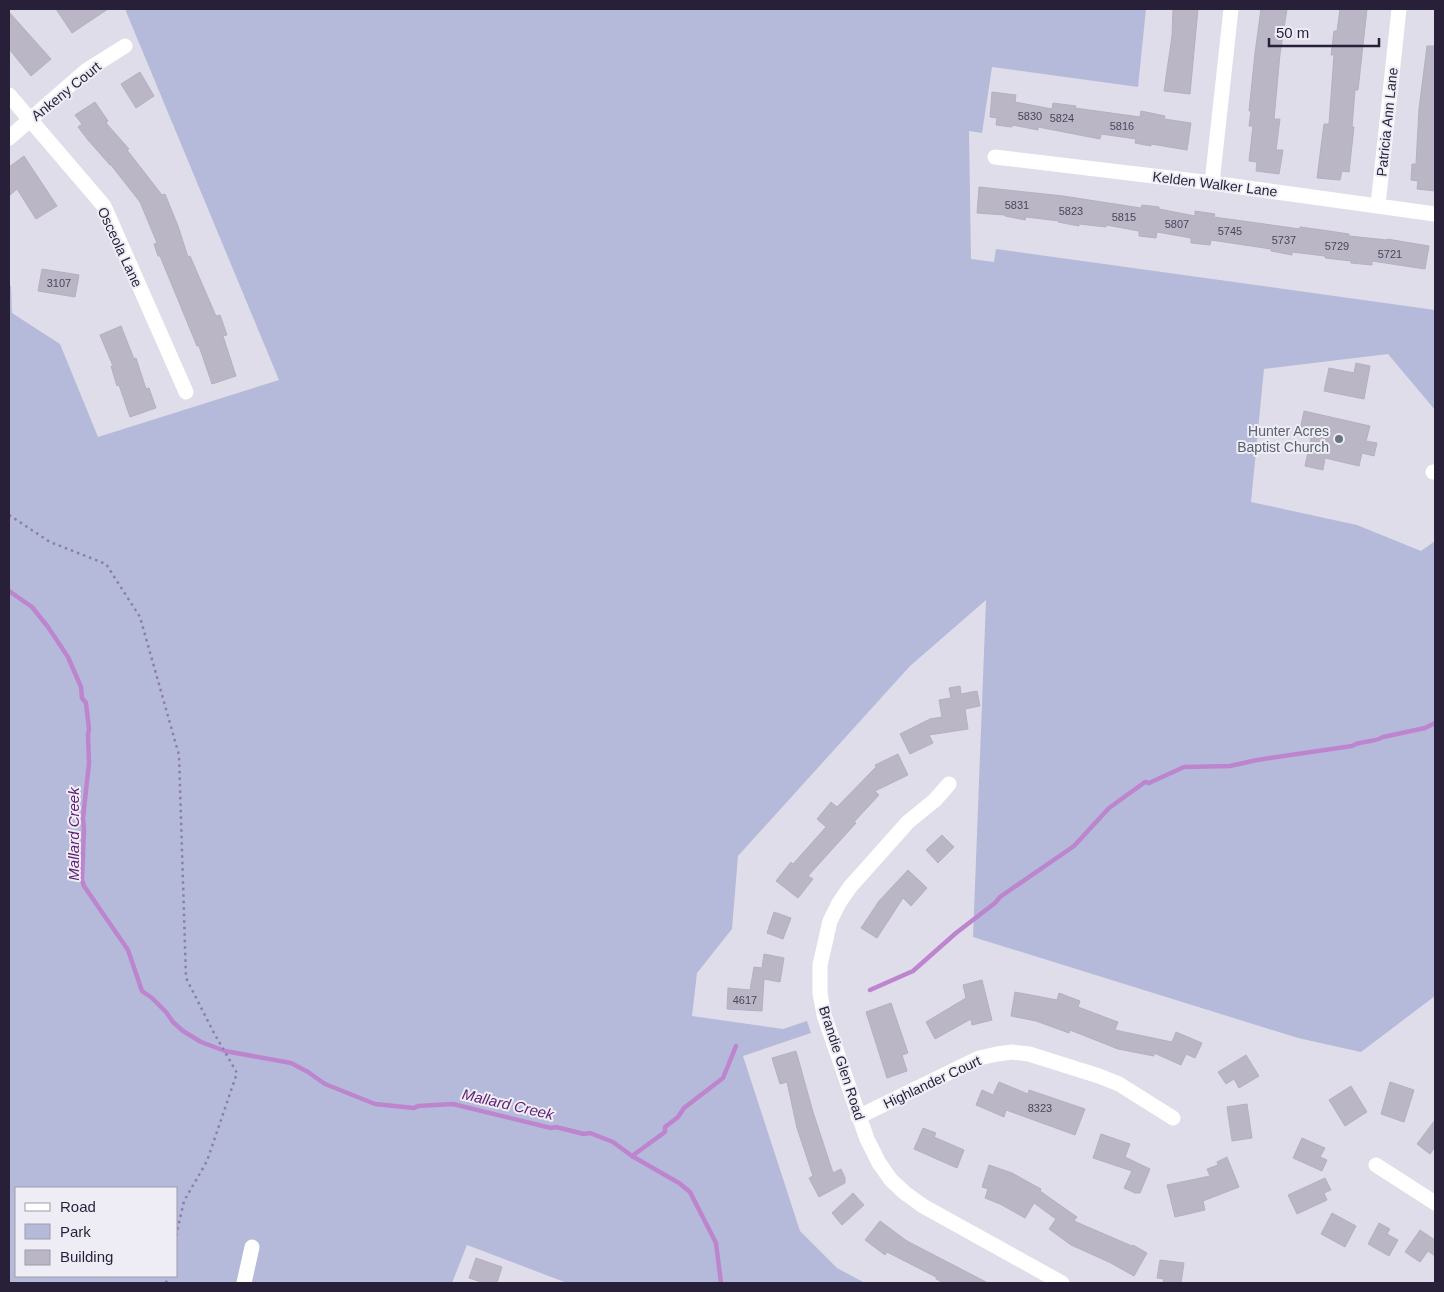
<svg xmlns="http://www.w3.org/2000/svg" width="1444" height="1292" font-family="Helvetica,sans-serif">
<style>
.green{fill:#b6bada;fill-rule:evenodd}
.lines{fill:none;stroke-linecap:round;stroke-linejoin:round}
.stream{stroke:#bd85ce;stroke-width:4.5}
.building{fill:#bab6c6;stroke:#b4b0c2}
.path{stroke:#8c7eac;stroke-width:2.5;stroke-dasharray:2.5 4;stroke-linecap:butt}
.minor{stroke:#fff;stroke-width:15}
.worship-dot{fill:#6b7280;stroke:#eeedf6;stroke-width:2}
.labels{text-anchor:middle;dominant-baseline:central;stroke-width:4;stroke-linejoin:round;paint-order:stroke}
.number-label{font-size:11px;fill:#4c455c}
.street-label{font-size:14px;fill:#281f38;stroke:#eeedf6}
.worship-label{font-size:14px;fill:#5b616d;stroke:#eeedf6;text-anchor:end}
.water-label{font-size:15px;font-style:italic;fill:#5f1c71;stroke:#eeedf6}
</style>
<rect width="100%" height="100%" fill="#dfdde9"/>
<!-- green -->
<path class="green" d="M125 9H1146L1138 87 992 67 982 133 969 131 971 259 994 262 996 249 1435 310V410L1388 354 1264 369 1251 502 1357 525 1421 551 1435 541V996L1361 1052 1298 1038 973 937 986 600 910 666 738 856 732 929 697 973 692 1016 783 1029 807 1021 811 1033 743 1056 800 1231 837 1268 865 1283H567L467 1245 452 1283H9V286H11L12 313 60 344 98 437 279 380ZM16 1188H176V1276H16Z"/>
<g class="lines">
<!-- stream -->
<g class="stream">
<path d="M9 591 32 607 48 627 68 657 81 687 82 698 86 703 89 729 88 735 89 763 83 818 84 829 82 880 84 886 128 950 142 991 152 998 166 1012 173 1022 183 1031 201 1042 225 1051 291 1063 308 1072 325 1084 375 1104 414 1108 418 1106 453 1104 551 1128 556 1127 584 1134 590 1133 613 1142 632 1156 679 1183 690 1192 716 1243 721 1283"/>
<path d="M870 990 913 971 956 933 995 903 1000 897 1074 846 1109 808 1145 782 1149 783 1184 767 1230 766 1257 760 1352 746C1361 740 1374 743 1383 737L1425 728 1435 723"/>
<path d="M632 1156 665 1132V1127L678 1117 684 1108 723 1078 736 1046"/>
</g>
</g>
<!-- building -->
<g class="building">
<path d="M56 9H108L72 33Z"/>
<path d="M1173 9H1198L1190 94 1164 91 1172 36Z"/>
<path d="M1261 9H1287L1280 54 1274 119H1280L1276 150H1283L1279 174 1256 171 1257 162 1249 161 1253 126H1249L1251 111H1249L1255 53Z"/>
<path d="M1340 9H1367L1358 90H1355L1352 127H1354L1349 172 1342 171 1340 180 1317 178 1324 124H1329L1334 55H1331L1334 31H1337Z"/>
<path d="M9 12 51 59 31 76 9 49Z"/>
<path d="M1427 46H1435V191L1417 189 1418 181 1411 180 1412 164H1416L1419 109Z"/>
<path d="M140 72 154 96 136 108 121 84Z"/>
<path d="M992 92 1016 95 1015 102 1052 109 1053 103 1076 106 1075 108 1140 117 1141 111 1165 116 1164 119 1191 123 1187 150 1151 144V146L1135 143 1136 139 1101 134 1100 139 1038 127V130L1012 125V127L996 125 997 118 990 117Z"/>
<path d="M95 102 108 121 106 123 129 149 127 150 162 195 165 194 178 226 188 257 190 256 216 316 220 315 227 335 223 336 236 376 212 384 199 346H197L160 256H158L154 244 157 243 140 202 111 165H110L88 140 78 127 82 124 75 115Z"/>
<path d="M24 156 57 206 36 219 17 189 9 196V167Z"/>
<path d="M979 187 1063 196 1141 208 1142 205 1159 207V209L1195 216V211L1215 214 1214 217 1300 229V227L1322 230 1349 234V236L1387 240V239L1429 246 1425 269 1372 261V265L1351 263V261L1325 258V256L1292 252V255L1271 251V249L1211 240 1210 245 1191 243V238L1157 232 1156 238 1139 236V231L1106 225V227L1079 224V226L1058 222 1059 221 1026 217 1025 220 1005 216V215L977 213Z"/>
<path d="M42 269 79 275 75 297 38 291Z"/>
<path d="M121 326 134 359 136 358 146 389 149 388 156 408 130 417 119 385 117 386 111 366H113L100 335Z"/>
<path d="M1356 363 1370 366 1364 399 1324 391 1329 368 1354 373Z"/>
<path d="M1304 411 1370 426 1366 441 1377 443 1374 456 1362 453 1359 466 1325 458 1323 470 1305 466 1311 438 1299 435Z"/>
<path d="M960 686 961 694 977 691 980 706 965 709 968 729 929 735 933 743 910 754 900 734 930 719 942 717 939 700 951 698 949 688Z"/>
<path d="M898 754 908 775 875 791 879 795 854 822 856 823 808 876 813 879 798 898 776 881 791 862 793 864 826 827 817 819 831 802 837 807 876 767 875 765Z"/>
<path d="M942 835 954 847 938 863 926 850Z"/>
<path d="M908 870 927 888 911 906 903 898 877 938 861 928 879 901Z"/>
<path d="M774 912 791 918 783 939 767 933Z"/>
<path d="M764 954 784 958 780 982 764 979 762 1011 727 1009 728 988 750 990 754 967 762 968Z"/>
<path d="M982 980 992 1020 972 1025 971 1019 935 1039 926 1022 966 998 963 985Z"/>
<path d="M1015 992 1057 1000 1059 993 1080 1001 1078 1007 1118 1022 1115 1030 1172 1042 1176 1032 1202 1043 1195 1058 1186 1054 1181 1065 1154 1053V1056L1118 1049 1070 1030 1069 1033 1036 1021 1011 1016Z"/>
<path d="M891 1003 908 1053 902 1055 907 1071 887 1078 866 1012Z"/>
<path d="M796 1051 813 1112 833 1173 841 1169 845 1178V1183L819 1197 809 1178 813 1176 797 1128 787 1082 780 1084 772 1058Z"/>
<path d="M1246 1055 1259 1076 1239 1088 1234 1079 1226 1084 1218 1072Z"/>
<path d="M999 1082 1028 1094 1029 1090 1085 1109 1075 1135 1006 1110 1004 1117 976 1105 982 1090 993 1095Z"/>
<path d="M1390 1082 1414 1090 1404 1122 1381 1114Z"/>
<path d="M1351 1086 1367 1112 1345 1126 1329 1100Z"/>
<path d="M1247 1104 1252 1138 1232 1141 1227 1107Z"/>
<path d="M1435 1120V1147L1430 1154 1417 1144Z"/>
<path d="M923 1128 936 1133 934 1137 964 1150 957 1168 914 1149Z"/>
<path d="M1101 1134 1130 1144 1125 1157 1150 1169 1140 1193H1135L1124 1188 1132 1171 1093 1158Z"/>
<path d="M1302 1138 1325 1148 1320 1157 1327 1160 1322 1171 1293 1158Z"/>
<path d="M1227 1157 1239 1187 1203 1201 1205 1210 1175 1217 1167 1185 1210 1176 1207 1169 1218 1165 1217 1162Z"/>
<path d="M989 1165 1012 1173 1041 1189 1040 1191 1077 1217 1074 1221 1132 1246 1133 1245 1147 1253 1134 1276 1109 1262 1071 1245 1049 1229 1056 1219 1034 1203 1025 1218 1000 1204 985 1198 988 1189 982 1187Z"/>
<path d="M1325 1178 1331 1190 1324 1193 1327 1200 1297 1214 1288 1195Z"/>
<path d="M853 1193 864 1205 842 1225 832 1213Z"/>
<path d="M1332 1213 1356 1226 1345 1247 1321 1234Z"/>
<path d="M880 1221 907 1241 988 1283H944L936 1279V1277L887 1252 885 1255 865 1240Z"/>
<path d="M1379 1223 1390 1229 1387 1234 1398 1240 1389 1256 1368 1244Z"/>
<path d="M1420 1230 1435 1240V1256L1428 1251 1420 1262 1405 1252Z"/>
<path d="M476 1258 502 1267 497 1283H484L469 1278Z"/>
<path d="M1160 1260 1184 1263 1181 1283H1163L1164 1279 1157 1278Z"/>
</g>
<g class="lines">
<!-- path -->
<g class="path">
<path d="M9 515 50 542 106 564 140 617 179 755 186 978 214 1033 237 1073 207 1161 184 1201 176 1236"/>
<path d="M166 1283 168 1276"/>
</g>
<!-- minor -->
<g class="minor">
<path d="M9 95 104 206 186 392"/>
<path d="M9 138 87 70 125 46"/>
<path d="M995 157 1212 183 1435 214"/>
<path d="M1212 183 1231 9"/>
<path d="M1378 205 1399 9"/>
<path d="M1433 472H1435"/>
<path d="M949 784 935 800 908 822 850 887 839 903 830 921 820 965V993L824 1015 867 1139 879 1163 891 1180 905 1193 923 1206 1062 1283"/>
<path d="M858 1117 979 1058 997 1054 1012 1052 1029 1054 1099 1076 1119 1084 1173 1118"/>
<path d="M1376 1165 1435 1203"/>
<path d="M244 1283 252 1247"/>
</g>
</g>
<!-- markers -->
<circle class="worship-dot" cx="1339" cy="439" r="5"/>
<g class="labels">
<!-- number labels -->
<g class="number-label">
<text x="1030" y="116">5830</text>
<text x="1062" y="118">5824</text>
<text x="1122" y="126">5816</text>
<text x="1017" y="205">5831</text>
<text x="1071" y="211">5823</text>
<text x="1124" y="217">5815</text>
<text x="1177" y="224">5807</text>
<text x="1230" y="231">5745</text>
<text x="1284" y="240">5737</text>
<text x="1337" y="246">5729</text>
<text x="1390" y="254">5721</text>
<text x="59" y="283">3107</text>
<text x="745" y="1000">4617</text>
<text x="1040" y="1108">8323</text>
</g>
<!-- street labels -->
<g class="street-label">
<text transform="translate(66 91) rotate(-39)">Ankeny Court</text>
<text transform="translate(1387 122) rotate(-84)">Patricia Ann Lane</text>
<text transform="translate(1215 184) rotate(7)">Kelden Walker Lane</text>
<text transform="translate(120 247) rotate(65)">Osceola Lane</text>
<text transform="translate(842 1063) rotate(72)">Brandie Glen Road</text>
<text transform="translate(932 1082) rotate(-25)">Highlander Court</text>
</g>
<!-- worship labels -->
<g class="worship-label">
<text x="1329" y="431">Hunter Acres<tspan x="1329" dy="16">Baptist Church</tspan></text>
</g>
<!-- water labels -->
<g class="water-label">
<text transform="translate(73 834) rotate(-90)">Mallard Creek</text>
<text transform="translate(508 1104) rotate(13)">Mallard Creek</text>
</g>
</g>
<!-- border -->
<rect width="1444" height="1292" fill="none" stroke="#281f38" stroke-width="20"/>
<!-- legend -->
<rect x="15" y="1187" width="162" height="90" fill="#eeedf6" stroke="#9f9baa"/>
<rect x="25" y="1203" width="25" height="8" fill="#ffffff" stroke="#9f9baa"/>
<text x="60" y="1212" font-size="15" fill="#281f38">Road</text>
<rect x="25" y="1224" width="25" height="15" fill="#b6bada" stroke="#9f9baa"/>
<text x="60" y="1237" font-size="15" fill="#281f38">Park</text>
<rect x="25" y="1250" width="25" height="15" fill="#bab6c6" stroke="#9f9baa"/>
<text x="60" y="1262" font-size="15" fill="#281f38">Building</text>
<!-- scale -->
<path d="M1269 38v8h110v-8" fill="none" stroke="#281f38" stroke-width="2.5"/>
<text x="1276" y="38" font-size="15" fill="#281f38" stroke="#eeedf6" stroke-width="4" paint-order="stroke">50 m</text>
</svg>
